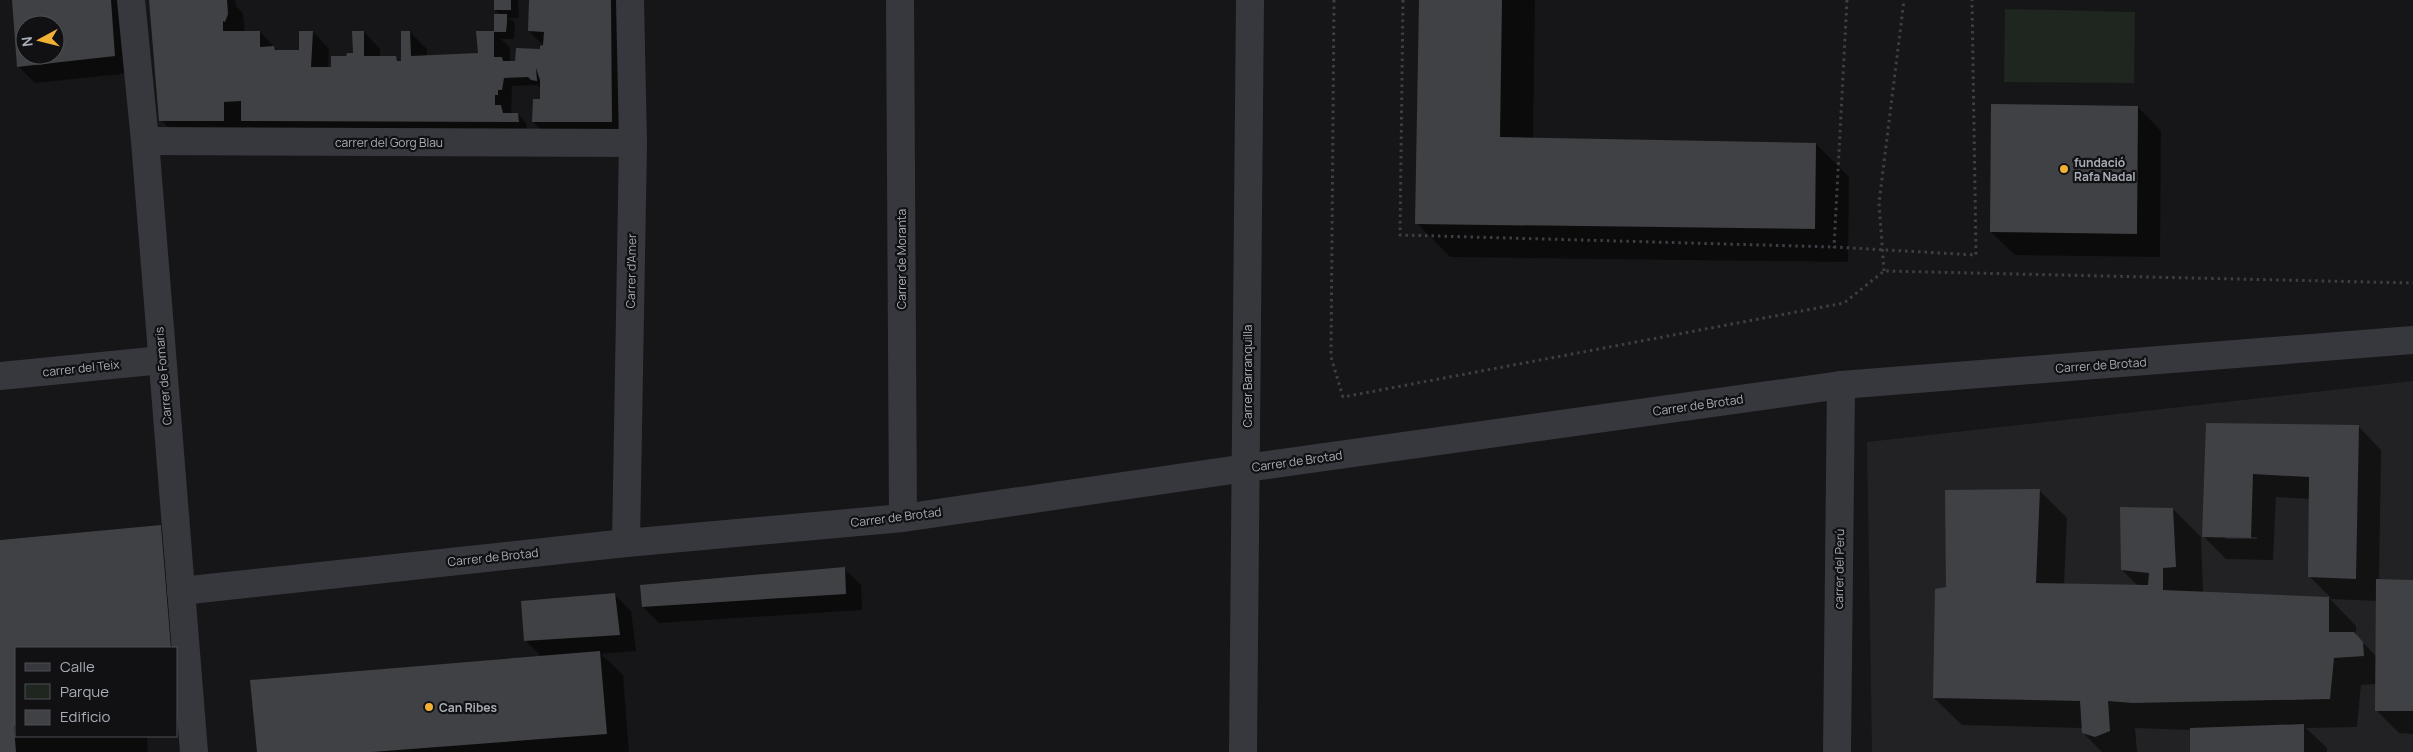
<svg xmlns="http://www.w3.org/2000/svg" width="2413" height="752" font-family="Manrope,sans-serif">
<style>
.built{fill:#222225}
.green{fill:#1e261f}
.shadow{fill:#0007;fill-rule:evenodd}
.building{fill:#404145;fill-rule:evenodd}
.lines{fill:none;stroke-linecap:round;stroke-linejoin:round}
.path{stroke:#3d3f44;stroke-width:3;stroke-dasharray:2.5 4;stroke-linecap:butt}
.minor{stroke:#37383d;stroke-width:28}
.poi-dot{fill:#f2b134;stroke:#111113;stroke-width:2}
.labels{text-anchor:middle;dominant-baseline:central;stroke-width:4.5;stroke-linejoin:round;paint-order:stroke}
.street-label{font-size:12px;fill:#a8adb8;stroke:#111113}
.poi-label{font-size:12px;font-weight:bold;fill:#a8adb8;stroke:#111113;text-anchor:start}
</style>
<rect width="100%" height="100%" fill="#161618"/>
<!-- built -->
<path class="built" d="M2413 381V752H1872L1867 442Z"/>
<!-- green -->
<path class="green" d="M2005 9 2135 12 2134 83 2004 82Z"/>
<!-- shadow -->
<g class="shadow">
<path d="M13 0H132L131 73 35 83 18 66ZM25 25H55V55H25Z"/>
<path d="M151 0H235L236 6 243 13 245 32H260L279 52 301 51 313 32 329 49 328 68H333L354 54 364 32 380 49V57H395L402 64 410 32 427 49V57L479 54 478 32H495L500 15 495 10V0H518L519 18H509L515 23 514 39H501L510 48V62H516L542 50 544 46 529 31 530 0H627L628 139 550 138 533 122 541 100 540 88 537 85 512 86 511 114H518L526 123 527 130 265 144 247 125V144L184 143 161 120Z"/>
<path d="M1420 0H1535L1533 138 1816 144 1849 177 1848 262 1450 257 1417 223Z"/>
<path d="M2138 107 2161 131 2160 257 2015 255 1991 232Z"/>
<path d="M2207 425 2358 426 2381 450 2379 581 2413 582V734L2399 733 2376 710V684L2361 685 2357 727 2306 728 2327 748V752H2191V730L2135 728 2137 752H2102L2083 733V728L1962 725 1934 698 1948 588 2039 490 2067 518 2064 585 2138 586 2122 570 2173 509 2201 537 2203 593 2331 598 2309 576 2310 499 2276 497 2273 560 2226 559 2203 536ZM2225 536 2257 537V539H2225ZM2330 599 2377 601V657L2356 636V626Z"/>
<path d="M161 527 189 555 176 648H16V736H147L148 752H0V540Z"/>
<path d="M844 569 861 585 862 610 659 623 643 607Z"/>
<path d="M615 595 631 611 636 651 601 654 623 675 629 752H258L542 657 526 641Z"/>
</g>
<!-- building -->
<g class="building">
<path d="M12 0H111L115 56 17 67ZM25 25H55V55H25Z"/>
<path d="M149 0H227L228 14 225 22 223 21V31H260V47L274 46 275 50H299V31H313L311 67H331V56H346L347 53H353L352 31H364V56H396L397 61H401V31H410L411 56 478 53 476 31H494V14H507V22L506 32H494V57H502L503 61H515L516 48 540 49V46L543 45 544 32 528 31 529 0H611L612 122H532L533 99H540V80L536 68 537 81 531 80 528 77 504 78 502 90H498V95H495V105H501L503 113H518L519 122 241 121V101L224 102V121H159Z"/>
<rect x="494" y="0" width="17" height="10"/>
<path d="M1419 0H1502L1500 137 1816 143 1815 229 1415 224Z"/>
<path d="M1991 104 2138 106 2137 234 1990 232Z"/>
<path d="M2206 423 2359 425 2356 579 2308 577 2309 477 2253 474 2251 538 2202 537Z"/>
<path d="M2040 489 2036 583 2148 585 2149 573 2121 570 2120 507 2173 508 2176 567 2163 568V590L2329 597V632H2354L2363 642 2364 656 2334 658 2330 699 2133 703 2108 701 2110 731 2095 737 2082 733 2080 701 1933 698 1935 589 1946 587 1945 490Z"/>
<path d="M161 525 171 648H16V726H14L16 752H0V540Z"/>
<path d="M845 567 846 594 642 607 640 585Z"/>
<path d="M2376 579 2413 580V711H2375Z"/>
<path d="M615 593 620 635 524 641 521 601Z"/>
<path d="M600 651 607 734 372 752H257L250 680Z"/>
<path d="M2304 724V752H2190V728Z"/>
</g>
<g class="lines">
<!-- path -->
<g class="path">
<path d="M1334 0 1331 357 1343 397 1844 303 1884 271 2413 283"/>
<path d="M1403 0 1400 235 1834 247"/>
<path d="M1847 0 1834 247 1976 255 1972 0"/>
<path d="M1884 271 1879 203 1904 0"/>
</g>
<!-- minor -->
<g class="minor">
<path d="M131 0 145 141 194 752"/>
<path d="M900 0 903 518"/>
<path d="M145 141 633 143"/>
<path d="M0 376 162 360"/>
<path d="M626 543 633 143 630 0"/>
<path d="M181 591 626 543 903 518 1246 468 1841 385 2413 340"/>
<path d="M1243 752 1250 0"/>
<path d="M1837 752 1841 385"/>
</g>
</g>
<!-- markers -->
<g class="poi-dot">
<circle cx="2064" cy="169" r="5"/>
<circle cx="429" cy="707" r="5"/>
</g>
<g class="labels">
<!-- street labels -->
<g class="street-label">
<text x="389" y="142">carrer del Gorg Blau</text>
<text transform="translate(901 259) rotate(-90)">Carrer de Moranta</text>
<text transform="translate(631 271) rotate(-89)">Carrer d'Amer</text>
<text transform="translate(2101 365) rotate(-4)">Carrer de Brotad</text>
<text transform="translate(81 368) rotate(-6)">carrer del Teix</text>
<text transform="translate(163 376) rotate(-95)">Carrer de Fornaris</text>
<text transform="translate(1247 376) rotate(-90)">Carrer Barranquilla</text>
<text transform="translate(1698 405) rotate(-8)">Carrer de Brotad</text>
<text transform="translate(1297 461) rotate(-8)">Carrer de Brotad</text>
<text transform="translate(896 517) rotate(-7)">Carrer de Brotad</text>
<text transform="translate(493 557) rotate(-6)">Carrer de Brotad</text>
<text transform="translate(1839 569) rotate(-89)">carrer del Perú</text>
</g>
<!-- poi labels -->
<g class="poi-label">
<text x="2074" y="162">fundació<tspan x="2074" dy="14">Rafa Nadal</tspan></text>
<text x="439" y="707">Can Ribes</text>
</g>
</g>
<!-- legend -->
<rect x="15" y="647" width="162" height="90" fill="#111113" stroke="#4d4f55"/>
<rect x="25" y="663" width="25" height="8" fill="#37383d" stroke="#4d4f55"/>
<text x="60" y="672" font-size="15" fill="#a8adb8">Calle</text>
<rect x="25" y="684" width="25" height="15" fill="#1e261f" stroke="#4d4f55"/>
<text x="60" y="697" font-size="15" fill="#a8adb8">Parque</text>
<rect x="25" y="710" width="25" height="15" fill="#404145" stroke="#4d4f55"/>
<text x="60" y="722" font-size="15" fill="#a8adb8">Edificio</text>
<!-- north arrow -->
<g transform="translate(40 40) rotate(263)"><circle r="24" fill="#111113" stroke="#4d4f55"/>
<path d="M0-4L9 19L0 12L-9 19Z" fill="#f2b134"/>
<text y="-8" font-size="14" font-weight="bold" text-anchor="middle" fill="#a8adb8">N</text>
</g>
</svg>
